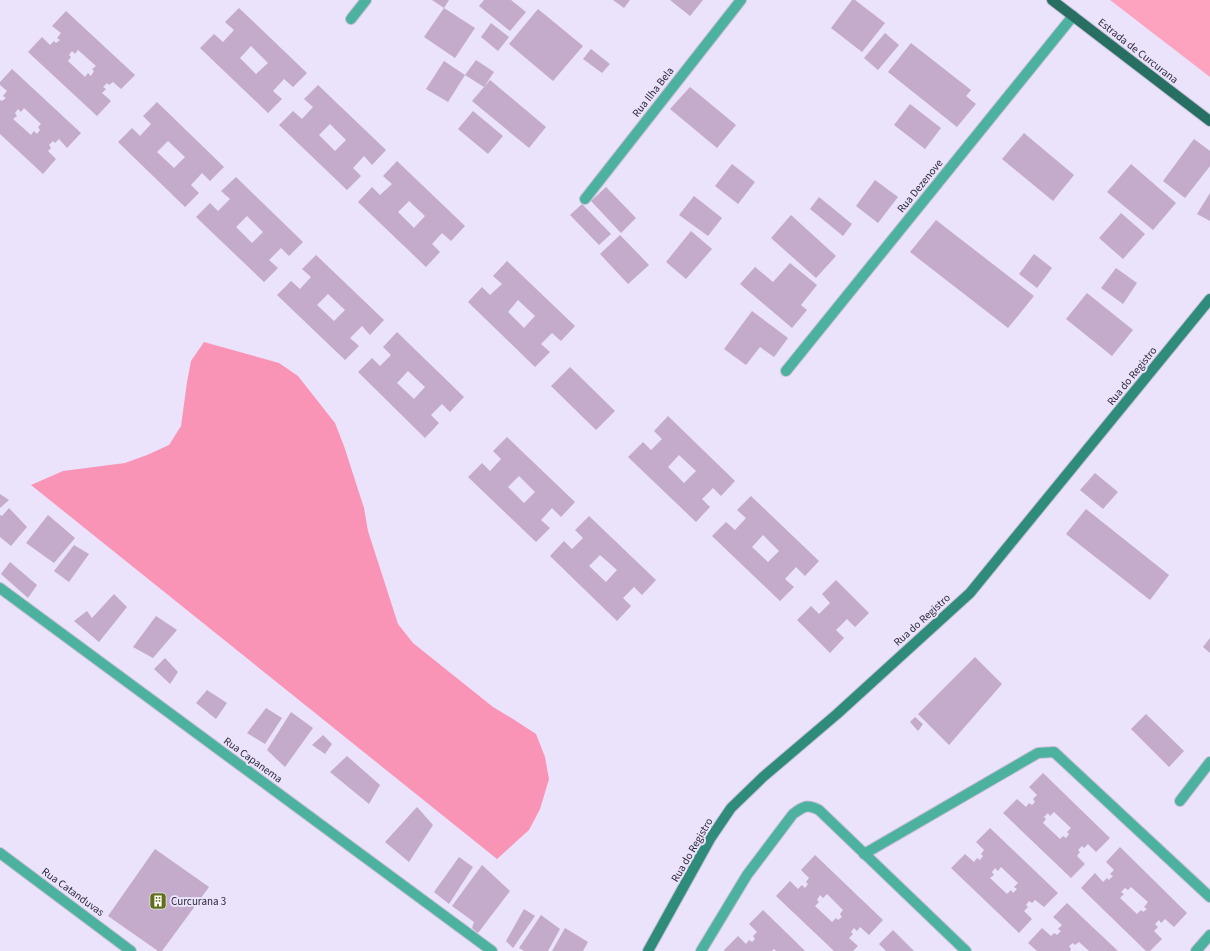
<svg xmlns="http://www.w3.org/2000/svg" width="1210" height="951" font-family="'Source Sans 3',sans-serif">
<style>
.green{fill:#fda3c0}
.forest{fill:#fa94b6}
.building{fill:#c4aacb;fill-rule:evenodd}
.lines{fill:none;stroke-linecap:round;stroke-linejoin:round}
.lane-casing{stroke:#c5bed4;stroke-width:12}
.street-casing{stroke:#c5bed4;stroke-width:12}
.secondary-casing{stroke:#c5bed4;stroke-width:12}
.primary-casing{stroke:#c5bed4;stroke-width:12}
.lane{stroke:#4cb29f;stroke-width:10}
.street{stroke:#4cb29f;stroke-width:10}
.secondary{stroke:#2f8c7b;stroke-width:10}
.primary{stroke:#266f62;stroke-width:10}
.labels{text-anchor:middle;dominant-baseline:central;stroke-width:4;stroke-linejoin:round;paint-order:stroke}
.street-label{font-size:11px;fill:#2f2a39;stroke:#eae3fb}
.poi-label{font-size:11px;fill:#2f2a39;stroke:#eae3fb;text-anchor:start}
</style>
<rect width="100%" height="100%" fill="#eae3fb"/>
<!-- green -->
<path class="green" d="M1110 0H1210V77Z"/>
<!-- forest -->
<path class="forest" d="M204 342 279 363 298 376 335 423 344 446 364 508 368 531 398 624 413 643 493 707 513 719 536 734 545 757 549 779 540 809 529 830 497 859 31 485 63 471 125 463 147 455 169 445 181 426 187 382 191 361Z"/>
<!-- building -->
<g class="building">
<path d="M432 0H449L444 8Z"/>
<path d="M484 0H511L526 12 510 31 479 6Z"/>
<path d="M613 0H630L624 8Z"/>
<path d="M670 0H703L690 16Z"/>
<path d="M852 0H855L885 23 862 52 831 28Z"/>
<path d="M239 8 307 73 293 87 284 79 273 91 282 99 268 113 200 48 214 34 223 42 234 30 225 22ZM251 46 268 63 256 74 240 58Z"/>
<path d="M444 8 475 28 455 58 424 37Z"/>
<path d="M538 9 583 46 553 81 509 44Z"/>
<path d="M66 11 135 75 121 89 113 82 109 85 107 83 103 87 106 89 102 93 111 101 97 116 28 52 42 37 50 45 54 41 56 43 60 40 57 38 61 33 52 26ZM78 50 96 66 92 69 94 71 91 76 88 73 85 77 68 61 71 57 69 55 72 51 75 54Z"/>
<path d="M491 23 509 37 498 51 481 37Z"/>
<path d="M885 33 899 45 878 70 864 58Z"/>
<path d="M911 43 971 90 966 96 976 104 957 127 888 72Z"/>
<path d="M591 49 610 64 602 73 583 59Z"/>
<path d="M476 60 494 72 484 87 465 75Z"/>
<path d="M444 61 465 75 448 102 426 89Z"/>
<path d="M12 69 81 133 67 148 59 139 55 143 53 141 49 145 51 148 48 151 56 159 43 174 0 134V100L2 101 6 98 3 96 7 91 0 85V82ZM24 108 41 124 38 127 40 130 37 134 34 131 31 135 13 119 17 116 15 113 18 109 21 112Z"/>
<path d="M490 80 546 127 529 148 472 101Z"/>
<path d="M318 85 386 150 372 165 364 156 353 168 361 176 347 190 279 125 293 111 302 119 313 107 304 99ZM330 124 346 140 335 151 319 135Z"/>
<path d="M690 87 736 125 717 148 670 109Z"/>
<path d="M157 102 224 167 210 181 202 173 191 185 199 193 185 207 118 142 132 128 140 136 151 124 143 116ZM168 141 185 157 174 168 157 152Z"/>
<path d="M910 104 941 128 925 149 894 125Z"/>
<path d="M473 111 503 136 488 154 458 129Z"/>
<path d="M1024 133 1074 175 1053 201 1002 159Z"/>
<path d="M1194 139 1210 151V166L1185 198 1163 181Z"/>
<path d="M397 161 465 226 451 241 442 233 432 244 440 252 426 267 358 202 372 187 380 195 392 184 383 176ZM409 201 425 216 414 228 398 212Z"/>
<path d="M732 164 755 182 738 204 715 186Z"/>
<path d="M1131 164 1176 203 1153 230 1107 192Z"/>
<path d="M236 177 303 242 289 256 281 248 269 260 278 268 264 282 196 217 210 203 218 211 230 199 221 191ZM247 216 263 232 252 243 236 227Z"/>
<path d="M875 180 898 197 878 223 856 206Z"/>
<path d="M606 187 636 218 621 233 591 201Z"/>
<path d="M1210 193V221L1197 214Z"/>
<path d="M694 196 722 218 708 236 679 215Z"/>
<path d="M819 197 852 224 843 236 810 209Z"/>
<path d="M582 204 611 234 599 245 570 215Z"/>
<path d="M1121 213 1145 234 1123 259 1099 238Z"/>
<path d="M791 215 836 256 816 278 771 238Z"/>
<path d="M936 220 1034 296 1008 328 910 252Z"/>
<path d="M691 231 712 249 686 279 666 262Z"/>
<path d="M620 235 649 265 628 284 600 254Z"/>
<path d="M1034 254 1052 268 1037 288 1019 274Z"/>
<path d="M316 255 384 320 370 335 362 326 350 338 359 346 345 360 277 295 291 281 300 289 311 277 302 269ZM328 294 345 310 334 321 317 305Z"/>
<path d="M507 261 575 326 561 341 552 333 541 344 550 352 535 367 468 302 482 287 490 295 502 284 493 276ZM518 300 535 316 524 328 508 312Z"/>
<path d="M790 263 817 285 801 305 807 310 792 328 740 284 755 267 773 282Z"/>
<path d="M1116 268 1137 283 1123 304 1101 288Z"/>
<path d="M1087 293 1133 330 1112 356 1066 319Z"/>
<path d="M752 311 788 338 774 357 760 347 746 365 724 349Z"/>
<path d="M397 332 464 397 450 412 442 404 431 415 439 423 425 438 358 372 372 358 380 366 391 355 383 347ZM408 371 425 387 414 399 397 383Z"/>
<path d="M570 367 615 411 596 430 551 386Z"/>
<path d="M668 416 735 481 721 496 713 488 702 499 710 507 696 522 628 457 643 442 651 450 662 439 654 431ZM679 455 696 471 684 483 668 467Z"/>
<path d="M507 437 575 502 561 517 552 508 541 520 550 528 536 542 468 477 482 463 490 471 501 459 493 451ZM519 476 535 492 524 503 508 487Z"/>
<path d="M1095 473 1118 492 1103 509 1080 490Z"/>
<path d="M0 494 9 500 0 508Z"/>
<path d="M751 496 819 561 805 576 796 567 785 579 794 587 780 601 712 536 726 522 735 530 746 518 737 510ZM763 535 779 551 768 562 752 547Z"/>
<path d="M9 508 27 527 11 546 0 537V515L2 516Z"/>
<path d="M1086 509 1169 575 1150 600 1066 534Z"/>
<path d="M48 515 75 538 54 563 26 543Z"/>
<path d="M589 516 656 580 642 595 634 587 623 598 631 606 617 621 550 556 564 541 572 549 583 538 575 530ZM600 555 617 570 606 582 589 566Z"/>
<path d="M74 545 89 554 69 582 54 571Z"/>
<path d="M10 562 37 585 28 598 1 574Z"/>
<path d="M836 580 869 613 855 627 847 619 836 630 844 638 830 653 797 620 811 606 819 614 830 603 822 594Z"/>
<path d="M114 594 127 607 99 642 74 621 87 611 92 618Z"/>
<path d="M156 616 177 630 153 658 133 647Z"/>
<path d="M1210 638V653L1203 647Z"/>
<path d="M975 657 1002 684 949 745 918 714Z"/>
<path d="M165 658 178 672 170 684 154 669Z"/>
<path d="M207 690 227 703 216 719 196 703Z"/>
<path d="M266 708 282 718 265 744 247 733Z"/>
<path d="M291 712 313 728 285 767 267 750Z"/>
<path d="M1146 714 1184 751 1169 767 1131 729Z"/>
<path d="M915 717 923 724 918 731 910 722Z"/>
<path d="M323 735 332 744 325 754 312 745Z"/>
<path d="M347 756 380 785 369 804 330 772Z"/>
<path d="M1043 773 1110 838 1096 852 1088 844 1084 848 1082 846 1078 850 1080 852 1077 856 1085 864 1071 878 1003 813 1017 799 1026 807 1029 803 1032 805 1035 802 1033 799 1037 795 1029 787ZM1054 812 1071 828 1067 832 1069 834 1066 838 1063 836 1060 839 1043 823 1046 819 1044 817 1048 813 1050 816Z"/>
<path d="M417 807 433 825 409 862 385 842Z"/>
<path d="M990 828 1058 893 1044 907 1035 900 1032 903 1029 901 1026 905 1028 907 1024 911 1032 919 1019 933 951 868 965 854 974 862 977 858 980 860 983 856 981 854 984 850 976 842ZM1001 867 1018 883 1014 887 1017 889 1013 893 1011 890 1007 894 990 878 994 875 992 872 995 868 998 871Z"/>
<path d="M1120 847 1187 913 1174 927 1165 919 1161 923 1159 920 1155 924 1158 927 1154 931 1162 939 1150 951H1146L1081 888 1095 873 1103 882 1107 878 1109 880 1113 876 1110 874 1114 870 1106 862ZM1131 887 1148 902 1144 907 1147 909 1143 912 1141 910 1137 914 1120 898 1124 894 1121 892 1125 888 1128 890Z"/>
<path d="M155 849 209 887 162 951H158L108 916Z"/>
<path d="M815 855 883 920 869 935 860 927 857 931 854 928 851 932 853 934 849 938 858 946 853 951H834L776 896 790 881 798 889 802 885 805 888 808 884 806 882 809 878 801 870ZM827 894 843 910 840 914 842 917 838 920 836 918 832 922 815 906 819 902 817 900 820 895 823 898Z"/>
<path d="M459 857 473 867 449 904 434 892Z"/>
<path d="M482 865 510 891 478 933 472 928 474 922 452 906Z"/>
<path d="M1067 903 1118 951H1089L1079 942 1075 945 1073 943 1069 946 1071 949 1070 951H1037L1028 943 1042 928 1051 936 1054 933 1057 935 1061 931 1058 929 1062 925 1053 917Z"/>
<path d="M524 909 535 916 513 948 506 941Z"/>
<path d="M763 910 796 942 805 951H776L774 949 772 951H725L724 950 738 936 746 944 749 940 752 942 755 939 753 936 757 932 749 924Z"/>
<path d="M541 915 560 929 548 951H524L519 948Z"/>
<path d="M565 928 588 942 583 951H552Z"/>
<path d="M893 930 914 951H886L879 944Z"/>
</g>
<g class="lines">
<defs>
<g id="lane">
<path d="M864 854 1038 753 1054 752 1210 897"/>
<path d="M701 951 747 875 793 814C804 806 807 804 819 810L966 951"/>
<path d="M1196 951 1210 935"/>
</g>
<g id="street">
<path d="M351 19 366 0"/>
<path d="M585 199 741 0"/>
<path d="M786 371 1073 16"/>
<path d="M0 588 492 951"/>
<path d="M1180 801 1210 762"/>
<path d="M0 853 131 951"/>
</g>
<path id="secondary" d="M648 951 710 839 731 808 763 777 837 714 970 593 1210 299"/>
<path id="primary" d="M1052 0 1210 121"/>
</defs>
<!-- lane casing -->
<use href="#lane" class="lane-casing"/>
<!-- street casing -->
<use href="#street" class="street-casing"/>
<!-- secondary casing -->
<use href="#secondary" class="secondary-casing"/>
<!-- primary casing -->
<use href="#primary" class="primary-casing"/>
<!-- lane -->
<use href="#lane" class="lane"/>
<!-- street -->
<use href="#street" class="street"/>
<!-- secondary -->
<use href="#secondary" class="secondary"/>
<!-- primary -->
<use href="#primary" class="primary"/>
</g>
<!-- icons -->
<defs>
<symbol id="building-square" viewBox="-11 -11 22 22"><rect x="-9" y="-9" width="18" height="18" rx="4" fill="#616f1b" stroke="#eae3fb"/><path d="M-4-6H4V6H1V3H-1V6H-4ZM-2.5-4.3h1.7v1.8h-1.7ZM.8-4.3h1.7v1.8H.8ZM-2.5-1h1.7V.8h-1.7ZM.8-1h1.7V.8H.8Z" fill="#fff"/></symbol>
</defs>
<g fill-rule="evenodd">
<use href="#building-square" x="148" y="891" width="20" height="20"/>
</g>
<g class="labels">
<!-- street labels -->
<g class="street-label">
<text transform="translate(1138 51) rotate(38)">Estrada de Curcurana</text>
<text transform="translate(653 92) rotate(-52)">Rua Ilha Bela</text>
<text transform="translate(920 186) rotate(-51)">Rua Dezenove</text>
<text transform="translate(1132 376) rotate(-51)">Rua do Registro</text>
<text transform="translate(922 620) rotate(-42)">Rua do Registro</text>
<text transform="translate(253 760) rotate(36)">Rua Capanema</text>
<text transform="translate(692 850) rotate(-60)">Rua do Registro</text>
<text transform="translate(73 892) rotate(36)">Rua Catanduvas</text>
</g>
<!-- poi labels -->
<g class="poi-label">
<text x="171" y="901">Curcurana 3</text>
</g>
</g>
</svg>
